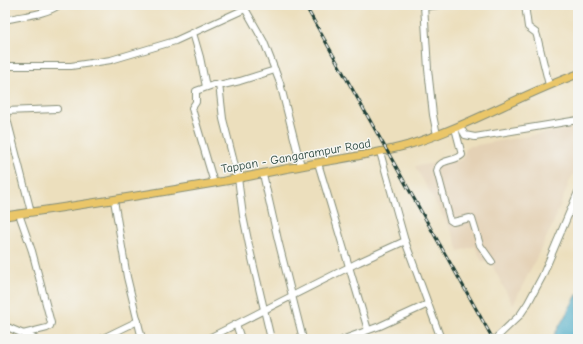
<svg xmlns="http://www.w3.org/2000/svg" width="583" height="344" font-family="'Comic Neue',sans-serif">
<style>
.built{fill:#e4d1b5}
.water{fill:#45a9c5;stroke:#32737c}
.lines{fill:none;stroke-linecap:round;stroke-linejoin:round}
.minor-casing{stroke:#868e78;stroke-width:8}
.major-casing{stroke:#868e78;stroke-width:9}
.minor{stroke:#fff;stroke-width:6}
.major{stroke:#eac669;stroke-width:7}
.rail-casing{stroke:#1f3d34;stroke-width:3}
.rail{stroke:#f6f6f2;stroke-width:1.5;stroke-dasharray:4.5;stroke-linecap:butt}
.labels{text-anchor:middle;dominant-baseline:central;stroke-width:3;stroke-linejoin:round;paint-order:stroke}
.street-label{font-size:12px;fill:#1f3d34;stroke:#f6f6f2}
</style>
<rect width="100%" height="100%" fill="#f6f6f2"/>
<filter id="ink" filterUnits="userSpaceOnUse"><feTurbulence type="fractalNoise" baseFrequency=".025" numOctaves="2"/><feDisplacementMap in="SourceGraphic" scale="8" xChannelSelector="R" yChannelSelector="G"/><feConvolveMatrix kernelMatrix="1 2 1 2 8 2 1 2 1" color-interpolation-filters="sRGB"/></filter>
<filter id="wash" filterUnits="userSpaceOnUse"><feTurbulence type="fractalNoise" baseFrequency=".012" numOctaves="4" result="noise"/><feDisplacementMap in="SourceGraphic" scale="16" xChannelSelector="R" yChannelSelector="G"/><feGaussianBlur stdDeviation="0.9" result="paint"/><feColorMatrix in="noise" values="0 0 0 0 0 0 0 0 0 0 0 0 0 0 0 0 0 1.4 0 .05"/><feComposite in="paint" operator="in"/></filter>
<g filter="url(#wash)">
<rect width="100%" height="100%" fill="#ecdfbd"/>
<!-- built -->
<path class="built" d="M573 128 577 132 578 137V168L570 180 553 224 513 305 490 261H482L475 246 459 251 452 232 415 166 462 160 466 147Z"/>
<!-- water -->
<path class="water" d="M578 293V339H552Z"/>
</g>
<g filter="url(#ink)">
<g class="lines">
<defs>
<g id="minor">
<path d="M243 5 264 42 280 83 301 166"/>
<path d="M424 5 428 69 433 115 437 135"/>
<path d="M525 5 528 27 536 33 537 36 549 85"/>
<path d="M424 7 438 5"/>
<path d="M5 20C23 15 43 16 59 5"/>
<path d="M193 33 200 57 206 87"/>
<path d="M5 66H71L111 60 175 41 245 9"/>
<path d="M219 84 223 119 238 178 243 216 250 250 271 339"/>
<path d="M460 126 465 135 475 137 578 120"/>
<path d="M455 128 462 155C455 162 439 158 437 171L449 216 450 220 453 222 470 218 472 219 480 245 492 262"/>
<path d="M380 152 405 241 441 339"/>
<path d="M318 163 368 330"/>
<path d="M263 174 278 240 303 339"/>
<path d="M214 183 193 112 192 108 196 102V91L213 85H223L240 81 275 70"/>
<path d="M114 200 127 277 142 339"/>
<path d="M31 212 5 111 57 109"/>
<path d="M19 214 32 251 51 323 50 326 47 328 23 334"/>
<path d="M236 324 241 339"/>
<path d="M5 326 35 339"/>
<path d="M497 337 520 315 528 303 542 277 578 192"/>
<path d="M101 339 138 321"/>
<path d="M207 339 359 262 405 241"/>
<path d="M344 339 380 326 428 304"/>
</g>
<path id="major" d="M5 216C75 206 145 195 214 183 243 178 272 171 301 166 337 159 372 155 408 145 467 127 520 95 578 74"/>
</defs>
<!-- minor casing -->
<use href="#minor" class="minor-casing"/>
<!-- major casing -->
<use href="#major" class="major-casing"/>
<!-- minor -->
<use href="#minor" class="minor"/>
<!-- major -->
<use href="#major" class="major"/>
<defs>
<path id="rail" d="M305 5 493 339"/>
</defs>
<!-- rail casing -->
<use href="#rail" class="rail-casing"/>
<!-- rail -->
<use href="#rail" class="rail"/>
</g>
</g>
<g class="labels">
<!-- street labels -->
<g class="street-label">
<text transform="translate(296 156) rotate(-10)">Tappan - Gangarampur Road</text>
</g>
</g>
<!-- margin -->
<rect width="583" height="344" fill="none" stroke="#f6f6f2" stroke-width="20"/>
</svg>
